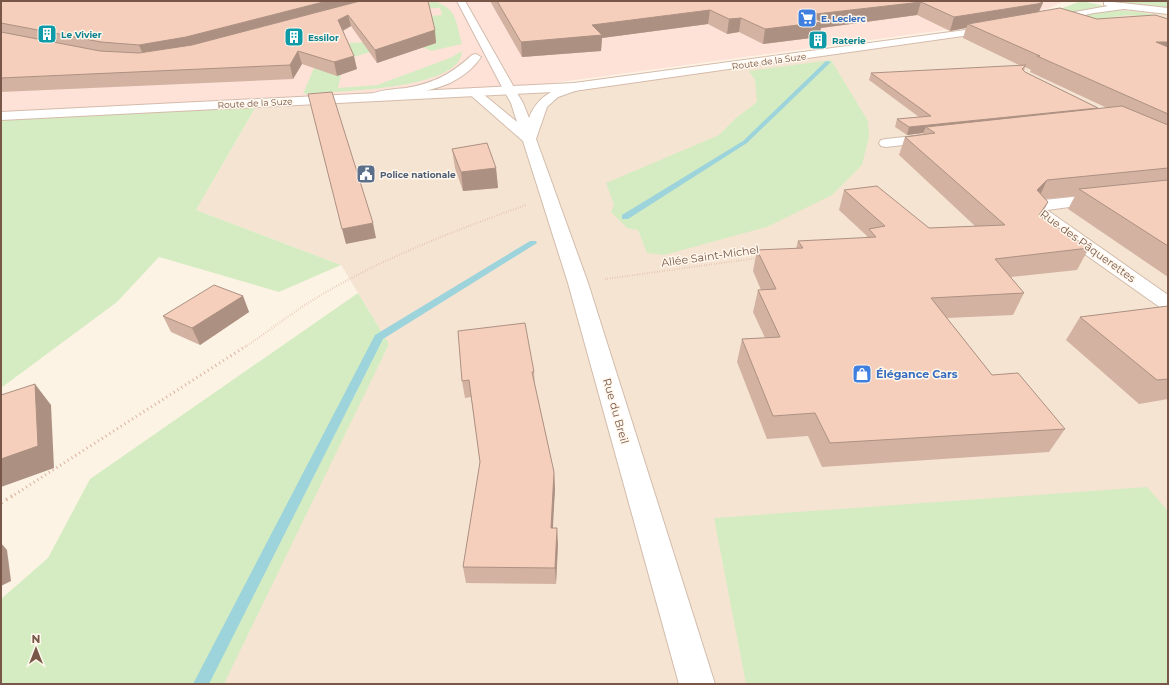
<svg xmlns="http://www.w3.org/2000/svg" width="1169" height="685" font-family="Montserrat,sans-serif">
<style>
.residential{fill:#f6e4d3}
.commercial{fill:#fee2d8}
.green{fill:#d5ecc2}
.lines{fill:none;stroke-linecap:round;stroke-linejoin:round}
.stream{fill:#9dd4db;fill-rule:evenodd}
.minor-casing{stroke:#d2bcac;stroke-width:2}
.tertiary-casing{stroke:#d2bcac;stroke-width:2}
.secondary-casing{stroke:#d5bbaa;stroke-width:2}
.path-far2{stroke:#dab29d;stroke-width:2;stroke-dasharray:0.5 2;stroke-linecap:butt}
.path-far1{stroke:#dab29d;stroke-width:3;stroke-dasharray:1 3.5;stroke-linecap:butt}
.path{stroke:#dab29d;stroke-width:3.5;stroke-dasharray:1.5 4.5;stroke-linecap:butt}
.minor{fill:#fff;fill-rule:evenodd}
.tertiary{fill:#fff;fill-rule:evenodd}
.secondary{fill:#fff;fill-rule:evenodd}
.wall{fill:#d3b2a1;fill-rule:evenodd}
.shaded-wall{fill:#ac9183}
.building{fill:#f5cfbb;stroke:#ac9183}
.labels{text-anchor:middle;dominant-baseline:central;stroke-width:3;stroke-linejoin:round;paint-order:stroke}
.far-shop-label{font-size:9px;font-weight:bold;fill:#366cbe;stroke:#fff7ec;text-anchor:start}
.far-culture-label{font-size:9px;font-weight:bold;fill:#0d838f;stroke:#fff7ec;text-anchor:start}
.far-street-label{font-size:9px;fill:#785748;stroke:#fff7ec}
.far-service-label{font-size:9px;font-weight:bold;fill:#4e5e75;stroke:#fff7ec;text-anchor:start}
.street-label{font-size:11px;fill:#785748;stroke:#fff7ec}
.shop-label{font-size:11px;font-weight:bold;fill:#366cbe;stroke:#fff7ec;text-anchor:start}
</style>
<rect width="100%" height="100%" fill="#fdf3e5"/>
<!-- residential -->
<path class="residential" d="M1121 10 1168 14V684H215L389 344 341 265 196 210 258 103 574 87Z"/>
<!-- commercial -->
<path class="commercial" d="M1 1H1064L1050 8 989 24 509 89 1 116Z"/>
<!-- green -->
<g class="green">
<path d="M1081 1 1105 6 1051 16 1055 11Z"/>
<path d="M1105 1H1168V9L1117 4Z"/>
<path d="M436 2C458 9 456 24 462 44L431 51 409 41 353 57 356 59 324 69 335 75H341L338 88 377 85 450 58 462 51C461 91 333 91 303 94L324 44 393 41 431 16 442 15 440 8 378 10 421 3Z"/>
<path d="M1113 10 1141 12 1168 18 1128 15 1075 22 1079 16Z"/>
<path d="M831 60 868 121 869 137 862 165 832 195 767 227 664 255 647 253 638 230 627 228 611 212 614 205 606 183 719 135 736 118 757 102 755 80 749 71Z"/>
<path d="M258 103 196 210 341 265 279 292 159 257 117 302 1 388V116Z"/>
<path d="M358 293 389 344 224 684H1V599L48 558 90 479Z"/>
<path d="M1147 487 1168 511V684H746L714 518Z"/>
</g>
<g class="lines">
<!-- stream -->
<g class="stream">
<path d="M826 61 831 62 747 143 628 219H622V215L743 141Z"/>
<path d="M530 241H536L537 243 383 339 209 684H193L375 335Z"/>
</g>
<defs>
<g id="minor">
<path d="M574 83 580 87 578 90 558 97 547 107 536 139 588 283 715 684H679L568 283 523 141 467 92 473 88 477 89 517 122 511 103 503 89 505 86H513L523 103 529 118C537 97 553 89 574 83Z"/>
<path d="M933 134 938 135 940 138 938 141 886 147 881 146 879 143 881 140 886 139Z"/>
<path d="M1101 194 1107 196 1109 199 1107 202 1047 210 1168 295V310L1161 308 1041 223 1029 210 1038 201 1044 200Z"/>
</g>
<g id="tertiary">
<path d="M457 1H465L515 89 513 92H505L503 89Z"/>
<path d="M476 54 481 57C474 68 462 77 450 83 439 88 377 106 370 96 374 90 398 89 406 88 435 83 451 74 472 55Z"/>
</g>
<g id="secondary">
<path d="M1104 1 1168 8V14L1124 9 1094 13 1047 23 1042 20 1047 17 1108 6 1104 5Z"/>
<path d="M995 26 998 27 1000 29 998 31 574 91 1 120V112L574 83Z"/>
</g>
</defs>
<!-- minor casing -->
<use href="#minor" class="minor-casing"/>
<!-- tertiary casing -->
<use href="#tertiary" class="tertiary-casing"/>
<!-- secondary casing -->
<use href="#secondary" class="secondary-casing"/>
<!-- path-far2 -->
<g class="path-far2">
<path d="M605 279 758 258"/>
<path d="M245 347C272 329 299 307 328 291 390 255 459 229 526 205"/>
</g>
<!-- path-far1 -->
<path class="path-far1" d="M11 497 246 346"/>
<!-- path -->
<path class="path" d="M1 503 12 496"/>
<!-- minor -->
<use href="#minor" class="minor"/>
<!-- tertiary -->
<use href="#tertiary" class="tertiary"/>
<!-- secondary -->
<use href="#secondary" class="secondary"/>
</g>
<!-- wall -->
<g class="wall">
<path d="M1 1H428L436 43 377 63 351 26 343 31 357 69 337 76 302 64 293 79 1 92Z"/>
<path d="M490 1H1037L1039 12 1097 19H1168V277L1068 209 1075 196 1045 199 1041 216 1089 248 1077 270 1011 277 1024 293 1013 315 947 318 992 375 1065 429 1049 452 822 467 808 436 767 439 737 362 742 339 765 338 753 312 758 290H761L753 271 757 250 796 249 798 241 866 238 867 236 839 210 844 190 929 228 975 226 899 155 905 137 923 134V133L907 135 895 127 897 119 919 117 869 80 871 73 1021 66 963 38 966 28 950 31 917 15 821 28 819 37 763 44 739 32 727 34 708 24 602 38 601 51 522 57ZM1025 67 1031 70 1030 72 1107 108 1098 109V108L1025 72 1024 71Z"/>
<path d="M452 149 496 168 498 188 463 191 455 168Z"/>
<path d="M243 296 249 312 200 345 171 332 163 316Z"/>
<path d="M1168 306V399L1139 404 1066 340 1080 317Z"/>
<path d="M534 372 535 388 554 472 555 489 552 528 558 544 556 584 466 583 463 567 480 462 471 397 465 398 462 381Z"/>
</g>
<!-- shaded-wall -->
<g class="shaded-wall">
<path d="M327 1H374L144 57 139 45Z"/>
<path d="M921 2 917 15 821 28 819 37 763 44 765 29 807 15Z"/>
<path d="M1043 3 1037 16 968 24 966 28 950 31 954 17Z"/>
<path d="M710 10 708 24 602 38 601 51 522 57 521 42 592 25Z"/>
<path d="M348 15 351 26 340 32 338 20Z"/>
<path d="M741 18 739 32 727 34 729 19Z"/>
<path d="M435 30 436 43 377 63 375 50Z"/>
<path d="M1156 42H1168V56Z"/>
<path d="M298 51 302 64 293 79 290 65Z"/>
<path d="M354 56 357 69 337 76 334 62Z"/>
<path d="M1098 108 1095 115 926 127 923 133 907 135 909 127Z"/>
<path d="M496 168 498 188 463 191 461 172Z"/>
<path d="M1047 180 1038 200 1037 190Z"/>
<path d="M1048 202 1038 222 1039 215Z"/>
<path d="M373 223 376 238 346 244 342 229Z"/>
<path d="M243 296 249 312 200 345 192 328Z"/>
<path d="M35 384 51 405 54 468 1 487V459Z"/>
<path d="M554 472 555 489 552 544 551 528Z"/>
<path d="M557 528 558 544 556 584 555 568Z"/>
<path d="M1 543 7 550 11 581 1 586Z"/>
</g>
<!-- building -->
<g class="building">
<path d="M1 1H327L186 37 139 45 101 42 1 23Z"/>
<path d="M360 1H428L435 30 375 50 348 15 338 20 354 56 334 62 298 51 290 65 1 78V32L100 51 139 53 192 45Z"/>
<path d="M497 1H1037L1043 3 954 17 921 2 807 15 823 22 765 29 741 18 729 19 710 10 592 25 602 35 521 42Z"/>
<path d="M1060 8 1097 19 1155 15 1168 19V42H1156L1168 47V114L1037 56H1040L968 24Z"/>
<path d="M1026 65 1022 69 1025 72 1098 108 909 127 897 119 931 116 871 73Z"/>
<path d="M332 92 373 223 342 229 308 94Z"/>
<path d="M1122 106 1168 125V168L1047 180 1037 190 1048 202 1039 215 1089 248 995 259 1024 293 931 298 992 375 1018 373 1065 429 830 443 815 413 773 416 742 339 780 337 758 290 776 289 757 250 803 248 798 241 876 237 869 229 885 226 844 190 877 186 929 228 1005 225 905 137 935 133 926 127Z"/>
<path d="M487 143 496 168 461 172 452 149Z"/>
<path d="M1168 180V246L1079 189Z"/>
<path d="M214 285 243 296 192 328 163 316Z"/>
<path d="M1168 306V379L1157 380 1080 317Z"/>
<path d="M525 323 534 372H532L554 472 551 528H557L555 568 463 567 480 462 469 380 462 381 458 331Z"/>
<path d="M35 384 38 446 1 459V395Z"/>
</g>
<!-- icons -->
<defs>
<symbol id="supermarket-square" viewBox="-11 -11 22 22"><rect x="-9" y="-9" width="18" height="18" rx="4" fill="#3f7fe0" stroke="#fff7ec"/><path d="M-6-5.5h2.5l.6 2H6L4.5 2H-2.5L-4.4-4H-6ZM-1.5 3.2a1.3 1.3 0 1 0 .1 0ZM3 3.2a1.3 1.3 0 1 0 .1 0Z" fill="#fff"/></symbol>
<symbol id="building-square" viewBox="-11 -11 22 22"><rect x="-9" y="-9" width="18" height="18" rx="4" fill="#0f9aa8" stroke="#fff7ec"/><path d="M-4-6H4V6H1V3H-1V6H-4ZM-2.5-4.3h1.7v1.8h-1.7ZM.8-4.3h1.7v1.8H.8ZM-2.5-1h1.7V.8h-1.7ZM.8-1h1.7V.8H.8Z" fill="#fff"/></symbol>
<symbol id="civic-square" viewBox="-11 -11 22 22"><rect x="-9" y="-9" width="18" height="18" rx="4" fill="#5c6f8a" stroke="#fff7ec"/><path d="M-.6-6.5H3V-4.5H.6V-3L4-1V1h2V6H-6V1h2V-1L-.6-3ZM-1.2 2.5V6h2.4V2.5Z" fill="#fff"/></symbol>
<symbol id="shop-square" viewBox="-11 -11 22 22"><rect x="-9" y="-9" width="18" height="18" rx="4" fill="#3f7fe0" stroke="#fff7ec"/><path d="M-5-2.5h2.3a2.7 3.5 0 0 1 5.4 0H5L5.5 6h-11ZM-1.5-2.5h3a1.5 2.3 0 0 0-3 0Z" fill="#fff"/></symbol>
</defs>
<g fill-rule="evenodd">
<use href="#supermarket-square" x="796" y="7" width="22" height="22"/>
<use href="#building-square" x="36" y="23" width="22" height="22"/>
<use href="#building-square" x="283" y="26" width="22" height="22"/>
<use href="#building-square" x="807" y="29" width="22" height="22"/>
<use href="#civic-square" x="355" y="163" width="22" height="22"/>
<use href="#shop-square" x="851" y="363" width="22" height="22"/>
</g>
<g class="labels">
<!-- far-shop labels -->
<g class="far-shop-label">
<text x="821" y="18">E. Leclerc</text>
</g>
<!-- far-culture labels -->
<g class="far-culture-label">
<text x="61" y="34">Le Vivier</text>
<text x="308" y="37">Essilor</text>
<text x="832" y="40">Raterie</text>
</g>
<!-- far-street labels -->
<g class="far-street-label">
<text transform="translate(769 61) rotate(-8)">Route de la Suze</text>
<text transform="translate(255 103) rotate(-3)">Route de la Suze</text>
</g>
<!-- far-service labels -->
<g class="far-service-label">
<text x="380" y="174">Police nationale</text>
</g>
<!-- street labels -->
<g class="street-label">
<text transform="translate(1088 246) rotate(36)">Rue des Pâquerettes</text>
<text transform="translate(710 256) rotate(-8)">Allée Saint-Michel</text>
<text transform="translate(616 411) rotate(74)">Rue du Breil</text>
</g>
<!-- shop labels -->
<g class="shop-label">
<text x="876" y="374">Élégance Cars</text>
</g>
</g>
<!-- border -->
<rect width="1169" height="685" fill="none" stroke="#785748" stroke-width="4"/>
<!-- north arrow -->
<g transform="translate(36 649)" stroke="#fff7ec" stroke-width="3" paint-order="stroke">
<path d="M0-3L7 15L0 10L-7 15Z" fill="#785748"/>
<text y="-6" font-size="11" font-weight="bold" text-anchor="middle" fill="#785748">N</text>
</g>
</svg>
